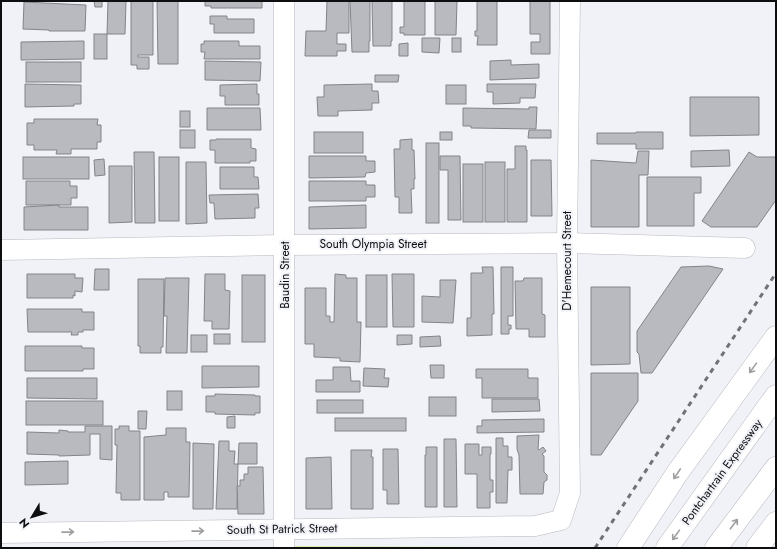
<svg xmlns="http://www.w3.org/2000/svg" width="777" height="549" font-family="Jost,sans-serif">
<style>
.green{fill:#d9eda6}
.building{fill:#b8bac0;stroke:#828489}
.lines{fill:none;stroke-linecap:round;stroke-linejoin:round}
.minor-casing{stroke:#b7b9be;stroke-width:21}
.highway-casing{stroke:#b7b9be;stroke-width:23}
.minor{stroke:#fff;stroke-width:20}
.highway{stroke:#fff;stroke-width:22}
.rail{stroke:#717276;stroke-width:3;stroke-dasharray:5 5;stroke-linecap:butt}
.oneway{stroke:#9e9f9f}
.labels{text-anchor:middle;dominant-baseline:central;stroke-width:4;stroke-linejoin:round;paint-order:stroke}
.street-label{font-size:12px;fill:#0d0e10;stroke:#f1f2f8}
</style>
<rect width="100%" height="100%" fill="#f1f2f8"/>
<!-- green -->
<path class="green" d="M284 546 506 547 507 548H284Z"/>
<!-- building -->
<g class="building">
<path d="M94 1H102V7H95Z"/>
<path d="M108 1H126L125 34H107Z"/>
<path d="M131 1H153V55H138V57H149V69H137V65H131Z"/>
<path d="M157 1H178V64H158Z"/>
<path d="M205 1H262V8H211V6H205Z"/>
<path d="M327 1H349V33H337V44H346V51H337V56H305L306 31H326Z"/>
<path d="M350 1H370V41H369V52H352Z"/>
<path d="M372 1H392V41H391V46H373Z"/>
<path d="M404 1H425V35H404V33H400V27H404Z"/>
<path d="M435 1H457L456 35H435Z"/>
<path d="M477 1H497V45H477L478 36H475V31H477Z"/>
<path d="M530 1H550V54H531V42H540V34H530Z"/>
<path d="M24 2 86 5 85 31H49V30L23 29Z"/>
<path d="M210 16H227V19H254V33H214V24H210Z"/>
<rect x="94" y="34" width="13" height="25"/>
<path d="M422 38H440L439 53 422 52Z"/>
<rect x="452" y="38" width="9" height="14"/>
<path d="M84 41V59L21 60V42Z"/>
<path d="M204 41H239V46H260V59H204L205 52H201V44H204Z"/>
<path d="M408 43V56H399V44Z"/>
<path d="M511 60V65L539 64V78L490 80V61Z"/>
<path d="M205 61 261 62 260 81 205 80Z"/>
<rect x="26" y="62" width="55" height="20"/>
<path d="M375 75H399L398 82H375Z"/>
<path d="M25 84 81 85V104H74V106L25 107Z"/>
<path d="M257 84V94H259V105H225V96H220V85Z"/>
<path d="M372 84V91H378L379 103H372V110L338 111V116H318L317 97H324V85Z"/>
<path d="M487 84H536L535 98H520V103L493 104V92H487Z"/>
<rect x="446" y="85" width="20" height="19"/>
<path d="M690 97H759V135L690 136Z"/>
<path d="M529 107H537L536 129 471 128V126H463V108L529 109Z"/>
<path d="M207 108H260L261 130H207Z"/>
<rect x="180" y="111" width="10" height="16"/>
<path d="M34 119H98L97 125H101V142H97V149H71V154H56L57 150H34V145H27V123H34Z"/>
<rect x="180" y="130" width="15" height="18"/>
<path d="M529 130H551V138H528Z"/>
<rect x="314" y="132" width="49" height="21"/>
<rect x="440" y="132" width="12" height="8"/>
<path d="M636 132H663V149H636V144H597V133H636Z"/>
<path d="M216 139H251V148L256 149V161H250V163H215V150H210V140H216Z"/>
<path d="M412 139V150H414L415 179H414V189H411L412 213H399V197H395L394 149H400V140Z"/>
<rect x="426" y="143" width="13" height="80"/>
<path d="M515 146H526V150H527V222H507V169H515Z"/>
<path d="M729 150 730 166 691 167V151Z"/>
<path d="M638 151H649L648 175H639V227H591V160L636 163Z"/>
<path d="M134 152H154L155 223H135Z"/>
<path d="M749 152 757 157H776V200L757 227H711L702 221Z"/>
<path d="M309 156H366V161H375V172L366 173 365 177 309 178Z"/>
<path d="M440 156H460L461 220H448V170H440Z"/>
<rect x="23" y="157" width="66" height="22"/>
<rect x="159" y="157" width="20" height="64"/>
<path d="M104 159 105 175 95 176 94 160Z"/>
<path d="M531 160H551L552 216H531Z"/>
<path d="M186 162H206L207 223 186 224Z"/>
<rect x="485" y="162" width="20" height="60"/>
<rect x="463" y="164" width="20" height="58"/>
<path d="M109 166H132V222L109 223Z"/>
<path d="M220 167H254V177H258L259 189H220Z"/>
<path d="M647 177H701V193H694V226H647Z"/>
<path d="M26 181H70V186H77V198H71V205H26Z"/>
<path d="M309 181H366V185H375V197H366V201H309Z"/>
<path d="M258 194 259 208H255V218L215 219 214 203H210L209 195Z"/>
<path d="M59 205V207H88V230H24V207Z"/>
<path d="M366 205V228L309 229V207Z"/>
<path d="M709 266 723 269 652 373H641L639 354 637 352V331L681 267Z"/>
<path d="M482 267H493L494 314H492V335L467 336V318H471V273H483Z"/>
<path d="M501 267H513V316H508V325H511V329H509V334H501Z"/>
<path d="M95 269H109V290H94Z"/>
<path d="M27 274H75V278H83L82 292 75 291V296L73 295V298H27Z"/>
<path d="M205 274H225V290L230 291 229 329H212V321H204Z"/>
<path d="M335 274 346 275V278H357V322H361L360 362 340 361V358L314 357V344H305V288H326V316H330V322H334Z"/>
<path d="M392 274H414V327H393Z"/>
<rect x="242" y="275" width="23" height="67"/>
<rect x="366" y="275" width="21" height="52"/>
<path d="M165 278H189L187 353H166L167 316H164Z"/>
<path d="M524 278H542V314L545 315V337H529V329H516L515 281H523Z"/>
<path d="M138 279H164L163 347H161V353H140V346H138Z"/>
<path d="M440 280H456L453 323 422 322V296L440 297Z"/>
<path d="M591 287H630V364L591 365Z"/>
<path d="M27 309H82V312H94V330H83V332H78V335H71L72 332H28Z"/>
<rect x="214" y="334" width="16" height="10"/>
<rect x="191" y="335" width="16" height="17"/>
<path d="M397 335H412V344L397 345Z"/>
<path d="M440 336 441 346 420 347V337Z"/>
<path d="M25 346H82V348H94V369H83V371H25Z"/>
<path d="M430 365H444V378H431Z"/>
<path d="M202 366H259V387L202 388Z"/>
<path d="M333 367H350L351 381H360V392H316V380H333Z"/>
<path d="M364 368 385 369 384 378H389L388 387 363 386Z"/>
<path d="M476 369H528V378H538V398H482V378H476Z"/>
<path d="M591 373H638V401L601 455H591Z"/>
<path d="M27 378H97V399L27 398Z"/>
<rect x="167" y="391" width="15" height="19"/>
<path d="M215 394 255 395V396H260V413H255V415L215 414V412H206V396H215Z"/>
<rect x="429" y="397" width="27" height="19"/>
<path d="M492 399H539L540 411 492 412Z"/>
<rect x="317" y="400" width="46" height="13"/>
<rect x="26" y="401" width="77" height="24"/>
<path d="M138 411H147L146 429H138Z"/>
<path d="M235 416V428H227V417Z"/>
<rect x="335" y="418" width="71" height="13"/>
<path d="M544 419V432L477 433V426H482V420Z"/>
<path d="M85 426H112V460L100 459V434H90V455L59 456V455L27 454V432L59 433V430L68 431V432H85Z"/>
<path d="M119 426H129V431H140V500H121V493H116L117 445H115V429H119Z"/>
<path d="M166 428H186V442H190L189 497H168V492H164V500H144V437L166 435Z"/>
<path d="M539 435 538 449 539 450 543 447 546 451 542 454 544 456V472L547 475V480L544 482 543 494H520L519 455 517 449V436Z"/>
<path d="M496 438H503V446H508V457H512V470H508L507 503H496Z"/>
<path d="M444 439H456L457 507H444Z"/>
<path d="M219 441H229V451H235L234 464H238L237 509H216Z"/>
<path d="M193 443 214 444 213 509H193Z"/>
<path d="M239 443H257V464H238Z"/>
<path d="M465 444H479V455H482V447H491V454H490V480H493V492H490V508H477V474H465Z"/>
<path d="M426 447H437V507H425V455H426Z"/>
<path d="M383 449H398L399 504H387V490H383Z"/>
<path d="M351 450H372L371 457H373V509H351Z"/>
<path d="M331 457 332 509H306V458Z"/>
<path d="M68 461V484L25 485V462Z"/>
<path d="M248 467H263L264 514H238L237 486H240V480H244V474H248Z"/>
</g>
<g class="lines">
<defs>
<g id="minor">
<path d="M1 250 285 245 567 243 745 248"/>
<path d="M1 533 535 526 561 520 570 493 567 243 570 1"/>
<path d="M284 548V1"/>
</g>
<g id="highway">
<path d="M628 548 678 472 776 337"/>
<path d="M667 548 776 396"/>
<path d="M716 548 776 468"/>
<path d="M757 548 776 523"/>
</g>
</defs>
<!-- minor casing -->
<use href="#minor" class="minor-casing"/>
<!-- highway casing -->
<use href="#highway" class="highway-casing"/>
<!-- minor -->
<use href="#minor" class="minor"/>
<!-- highway -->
<use href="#highway" class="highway"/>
<!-- rail -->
<path class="rail" d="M595 548 776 273"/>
</g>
<!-- one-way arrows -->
<defs><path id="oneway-shaft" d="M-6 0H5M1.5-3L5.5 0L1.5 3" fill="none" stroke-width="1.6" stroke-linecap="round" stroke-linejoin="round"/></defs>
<g class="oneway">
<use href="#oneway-shaft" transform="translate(753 368) rotate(126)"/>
<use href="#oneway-shaft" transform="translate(677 474) rotate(124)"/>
<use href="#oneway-shaft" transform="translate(734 524) rotate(-53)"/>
<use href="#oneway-shaft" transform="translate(198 531) rotate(-1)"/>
<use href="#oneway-shaft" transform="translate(68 532) rotate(-1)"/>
<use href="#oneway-shaft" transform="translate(676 535) rotate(126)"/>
</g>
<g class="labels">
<!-- street labels -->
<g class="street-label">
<text x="373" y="244">South Olympia Street</text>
<text transform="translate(567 261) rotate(-90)">D'Hemecourt Street</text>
<text transform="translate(285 275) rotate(-90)">Baudin Street</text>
<text transform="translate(722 472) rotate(-54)">Pontchartrain Expressway</text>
<text transform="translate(282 529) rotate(-1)">South St Patrick Street</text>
</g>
</g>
<!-- border -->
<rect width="777" height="549" fill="none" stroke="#0d0e10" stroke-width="4"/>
<!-- north arrow -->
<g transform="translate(32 517) rotate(232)" stroke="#f1f2f8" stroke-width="3" paint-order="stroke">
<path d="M0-3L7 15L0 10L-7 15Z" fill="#0d0e10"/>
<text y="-6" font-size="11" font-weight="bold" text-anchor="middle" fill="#0d0e10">N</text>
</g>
</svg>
